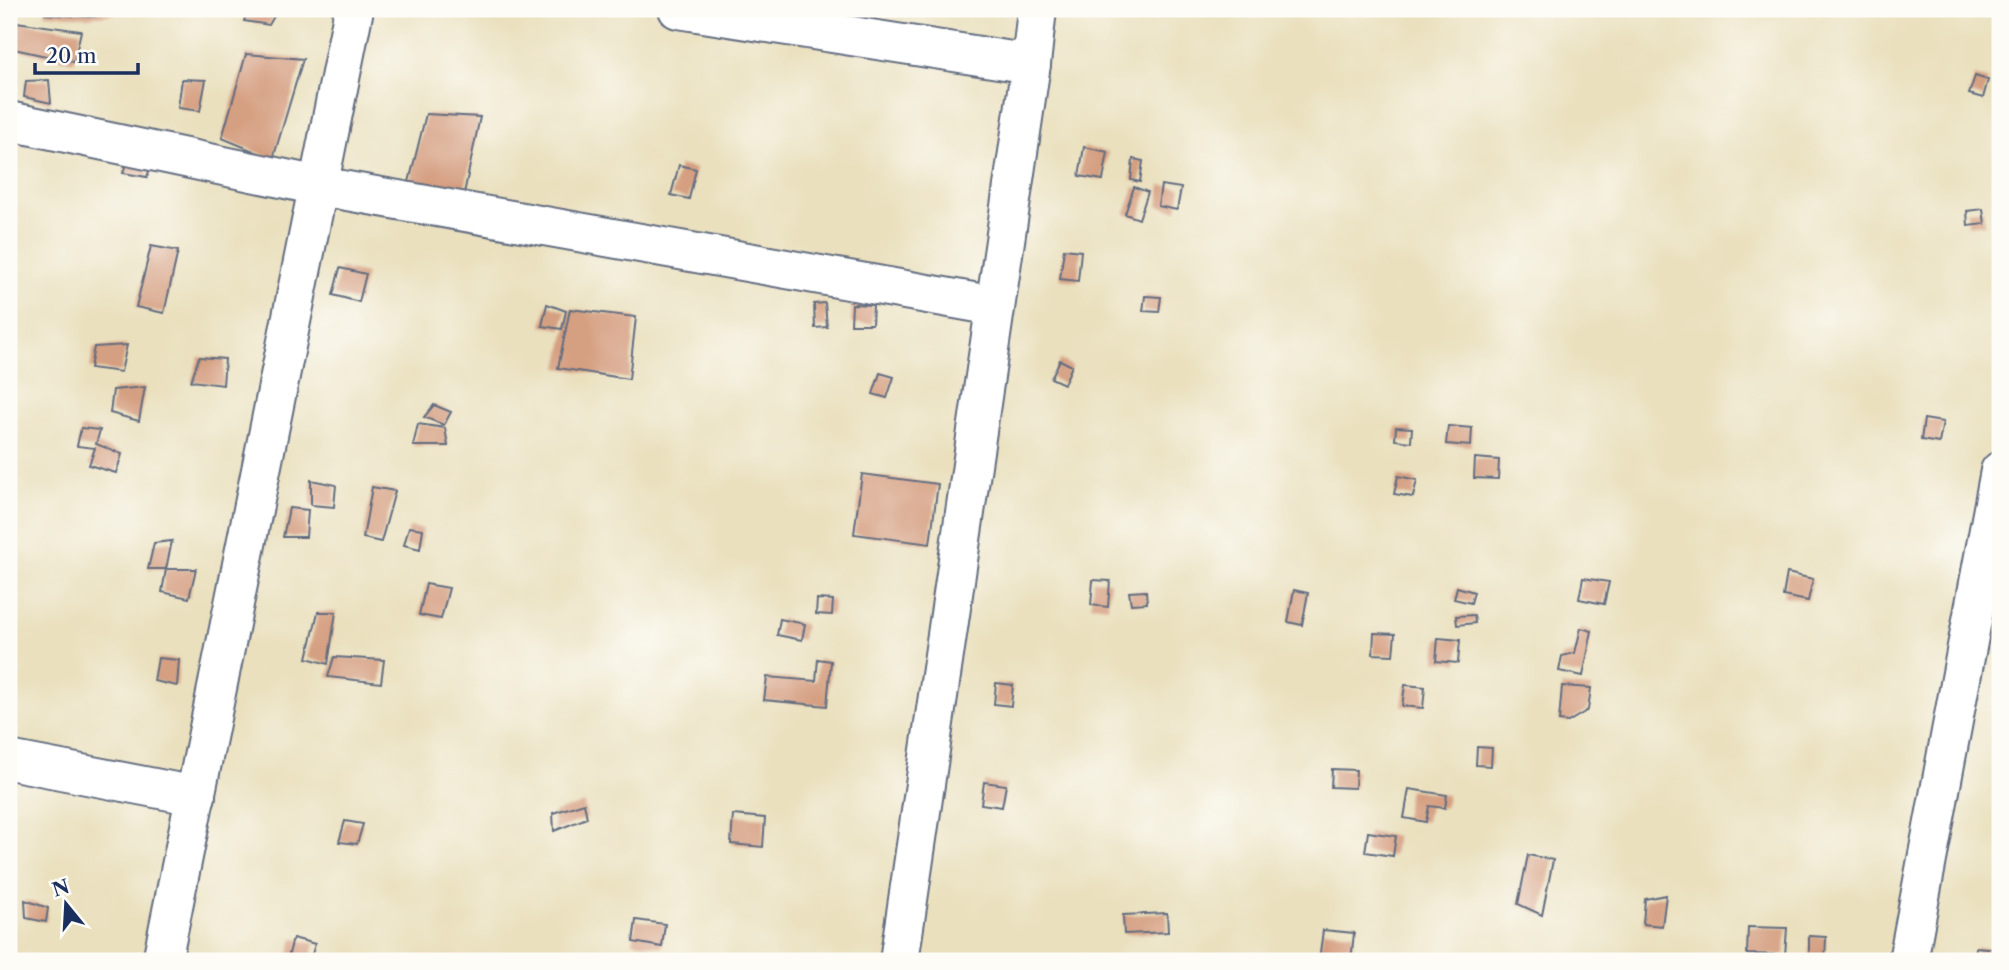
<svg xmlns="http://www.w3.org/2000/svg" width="2009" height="970" font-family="'Libre Caslon Text',serif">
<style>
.building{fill:#d59f81}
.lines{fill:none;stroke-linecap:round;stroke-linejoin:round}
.street-casing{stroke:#636d80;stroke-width:42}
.street{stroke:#fff;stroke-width:38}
</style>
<rect width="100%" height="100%" fill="#fdfcf7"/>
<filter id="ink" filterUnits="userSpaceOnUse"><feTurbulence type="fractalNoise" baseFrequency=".0143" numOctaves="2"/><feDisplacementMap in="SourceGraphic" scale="14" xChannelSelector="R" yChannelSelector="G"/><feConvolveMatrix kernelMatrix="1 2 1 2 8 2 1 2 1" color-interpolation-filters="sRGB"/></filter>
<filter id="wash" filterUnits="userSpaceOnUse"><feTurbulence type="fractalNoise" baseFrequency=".00686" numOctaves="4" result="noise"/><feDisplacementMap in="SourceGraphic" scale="28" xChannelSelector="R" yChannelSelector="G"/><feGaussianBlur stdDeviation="1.57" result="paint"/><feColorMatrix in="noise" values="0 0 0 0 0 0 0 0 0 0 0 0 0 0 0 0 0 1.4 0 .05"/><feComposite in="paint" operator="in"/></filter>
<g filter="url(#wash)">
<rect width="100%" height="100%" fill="#eae0be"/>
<g id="blocks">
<!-- building -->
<g class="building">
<path d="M46 9H118L117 14 89 17 45 14Z"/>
<path d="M248 9H269L277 11 269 25 244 21Z"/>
<path d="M858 9 876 11 874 29 856 27Z"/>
<path d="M9 21 81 31 74 62 9 48Z"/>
<path d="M246 54 303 59 273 159 222 138Z"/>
<path d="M1975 76 1988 80 1983 98 1969 94Z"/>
<path d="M182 79 206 80 200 111 178 108Z"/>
<path d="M49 80 51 103 24 97 26 81Z"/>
<path d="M426 114 480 117 461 208 406 194Z"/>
<path d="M1084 147 1108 152 1103 180 1079 176Z"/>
<path d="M129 155 154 156 147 177 123 173Z"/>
<path d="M1133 159 1143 161 1140 182 1131 180Z"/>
<path d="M679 165 696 169 689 199 671 195Z"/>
<path d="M1161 185 1181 188 1177 210 1158 206Z"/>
<path d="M1134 187 1148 192 1139 219 1125 214Z"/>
<path d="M1983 209 1985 224 1968 226 1967 211Z"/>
<path d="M151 246 178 251 164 313 136 307Z"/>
<path d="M1064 249 1081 251 1078 281 1060 279Z"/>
<path d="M340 268 366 274 359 302 333 295Z"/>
<path d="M1145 296 1161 297 1159 312 1143 311Z"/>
<path d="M825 303 827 327 815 328 814 304Z"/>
<path d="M547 304 566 311 562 329 542 326Z"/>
<path d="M852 304 873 305 872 324H851Z"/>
<path d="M570 309 636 317 629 379 558 368Z"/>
<path d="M127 345 121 372 90 368 94 347Z"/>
<path d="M199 357 225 359 223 385 191 381Z"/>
<path d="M1060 360 1072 366 1064 384 1051 378Z"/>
<path d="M880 373 894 377 887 398 873 394Z"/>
<path d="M145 387 139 421 110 413 113 390Z"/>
<path d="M434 405 451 412 444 425 424 417Z"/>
<path d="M1924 419 1943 422 1939 443 1921 440Z"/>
<path d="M418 424 445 428 448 446H413Z"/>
<path d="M1448 426 1472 428 1471 446 1446 444Z"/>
<path d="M1396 427 1412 428 1411 442 1395 440Z"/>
<path d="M81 428 100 430 96 444 122 454 116 473 89 465 95 448 77 446Z"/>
<path d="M1475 458 1499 460 1498 479 1474 478Z"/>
<path d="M862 474 938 484 930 544 854 534Z"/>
<path d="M1398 476 1417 480 1413 497 1394 494Z"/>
<path d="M311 480 336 485 334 507 311 505Z"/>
<path d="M372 487 395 491 381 542 363 538Z"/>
<path d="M289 508 308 510 306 537H283Z"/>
<path d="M409 527 423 529 420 549 404 545Z"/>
<path d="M172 541 166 569H148L154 543Z"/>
<path d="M166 569H196L189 598 162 592Z"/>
<path d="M1787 573 1813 579 1808 601 1783 596Z"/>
<path d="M1583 578 1609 582 1604 604 1579 599Z"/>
<path d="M1093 580 1110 581 1108 607 1091 605Z"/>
<path d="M426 584 449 588 441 619 419 615Z"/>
<path d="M1457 587 1474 592 1471 603 1454 599Z"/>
<path d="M1294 590 1308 593 1302 625 1288 622Z"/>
<path d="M1146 591 1147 603 1131 604 1129 592Z"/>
<path d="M817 599 833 600 832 615 816 614Z"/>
<path d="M318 612H336L328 664 307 658Z"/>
<path d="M1474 615 1475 623 1457 625 1456 616Z"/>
<path d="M780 619 805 624 802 640 777 635Z"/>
<path d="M1581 628 1592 631 1583 676 1559 671 1562 656 1575 653Z"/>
<path d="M1374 633 1395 634 1393 655 1373 654Z"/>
<path d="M1438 638 1460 640 1458 663 1436 661Z"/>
<path d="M334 657 384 660 381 683 328 677Z"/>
<path d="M158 658 179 660 177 686 154 681Z"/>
<path d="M818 659 831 661 827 706 764 700 767 677 816 681Z"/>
<path d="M996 683 1013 685 1011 706 994 704Z"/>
<path d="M1405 685 1425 687 1423 708 1402 706Z"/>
<path d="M1562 686 1591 688 1588 710 1568 722 1559 721Z"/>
<path d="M1477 747 1492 748 1491 766 1476 765Z"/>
<path d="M1332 769 1356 770 1355 788 1331 787Z"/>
<path d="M984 782 1006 785 1002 807 981 804Z"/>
<path d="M1409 789 1447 795 1445 808 1429 806 1426 822 1404 818Z"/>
<path d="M584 803 587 818 554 831 553 813Z"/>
<path d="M733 815 765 818 763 847 731 844Z"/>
<path d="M345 821 363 824 357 844 339 842Z"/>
<path d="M1368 832 1396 836 1393 856 1365 852Z"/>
<path d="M1528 855 1553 860 1542 915 1518 904Z"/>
<path d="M1666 895 1662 926 1643 924 1645 899Z"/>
<path d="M25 900 48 908 46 922 26 918Z"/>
<path d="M1167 913 1168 932 1124 934 1123 915Z"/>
<path d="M636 920 665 924 662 947 633 942Z"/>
<path d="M1748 927 1787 928 1785 955 1747 954Z"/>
<path d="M1323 930 1354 933 1351 961H1319Z"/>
<path d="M1809 936 1826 937 1825 961H1809Z"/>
<path d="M293 938 315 944 310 961H299L288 958Z"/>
<path d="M1976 947 1999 949 1998 961H1974Z"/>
</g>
</g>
</g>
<g filter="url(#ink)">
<use href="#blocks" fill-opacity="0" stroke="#636d80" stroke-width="2"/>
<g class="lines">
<defs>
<g id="street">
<path d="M678 9 1031 64"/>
<path d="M9 121 319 186 995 306"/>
<path d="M9 760 196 796"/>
<path d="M162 961 354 9"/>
<path d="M899 961 1031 64 1037 9"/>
<path d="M1908 961 2000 471"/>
</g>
</defs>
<!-- street casing -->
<use href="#street" class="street-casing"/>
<!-- street -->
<use href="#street" class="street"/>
</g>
</g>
<!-- margin -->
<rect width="2009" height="970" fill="none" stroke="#fdfcf7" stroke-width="35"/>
<!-- north arrow -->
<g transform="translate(66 904) rotate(342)" stroke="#fdfcf7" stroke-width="5" paint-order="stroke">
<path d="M0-5L12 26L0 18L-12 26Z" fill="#1b2f5e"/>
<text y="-10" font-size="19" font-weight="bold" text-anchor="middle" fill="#1b2f5e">N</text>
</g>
<!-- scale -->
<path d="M35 63v10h103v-10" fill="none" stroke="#1b2f5e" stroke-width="3.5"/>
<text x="46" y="63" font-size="21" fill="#1b2f5e" stroke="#fdfcf7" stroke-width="5" paint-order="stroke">20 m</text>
</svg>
